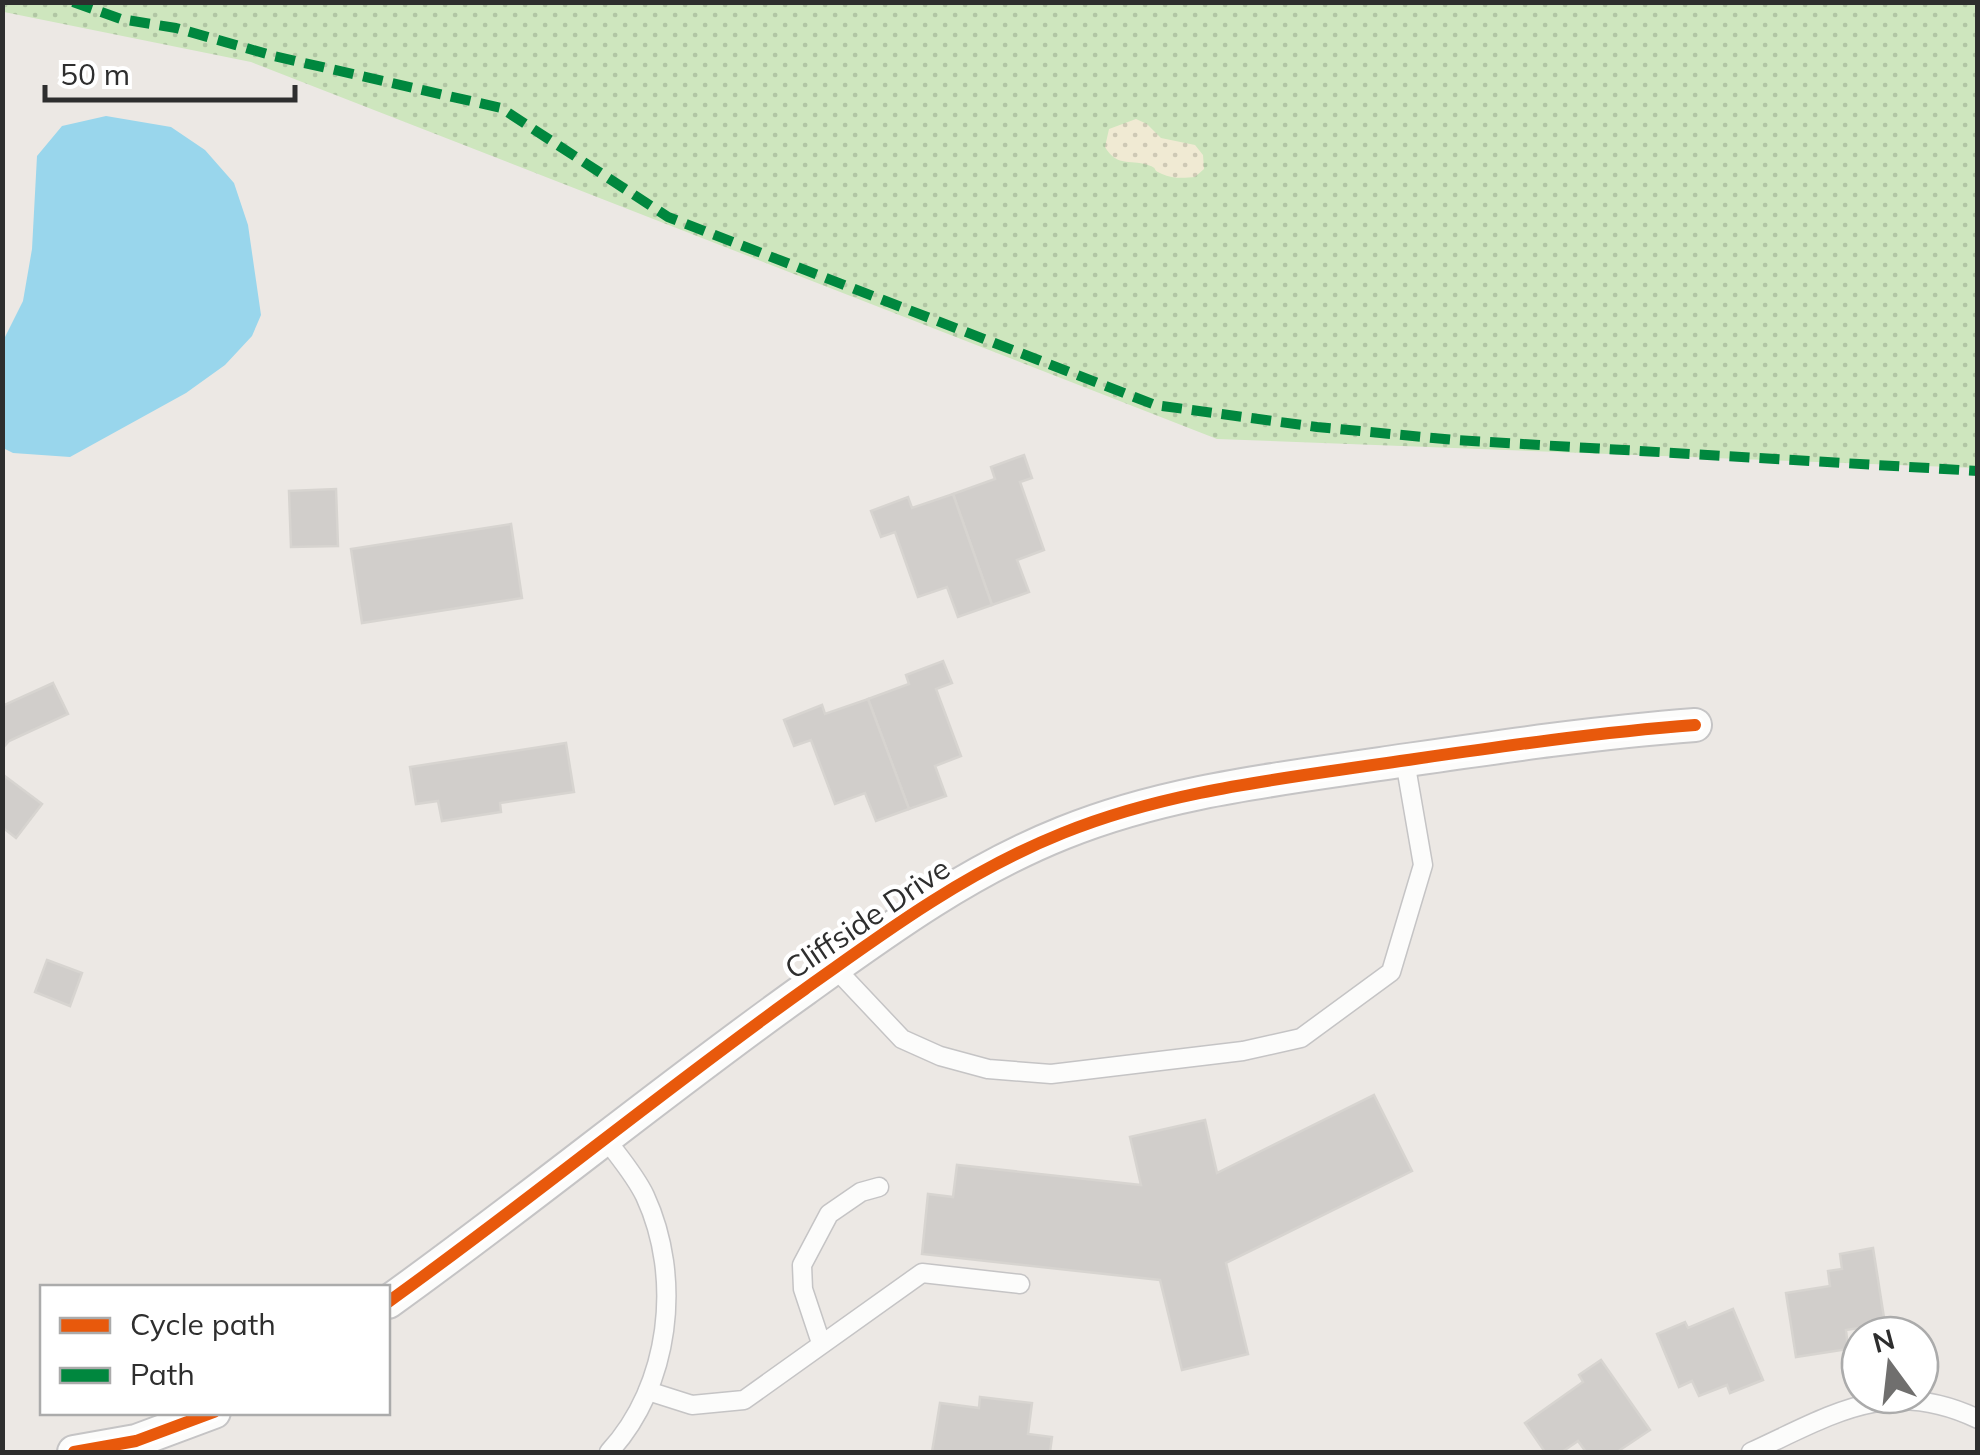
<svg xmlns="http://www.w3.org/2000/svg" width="1980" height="1455" font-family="Mulish,sans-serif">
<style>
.grass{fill:url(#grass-dots)}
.sand{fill:url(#sand-dots)}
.water{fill:#99d6ec}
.building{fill:#d1cecb;stroke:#d7d4d0;stroke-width:2.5}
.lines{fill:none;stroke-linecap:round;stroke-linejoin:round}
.lane-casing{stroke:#c5c4c5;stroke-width:21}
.street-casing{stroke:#c5c4c5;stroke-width:36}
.lane{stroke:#fcfcfb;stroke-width:18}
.street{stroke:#fcfcfb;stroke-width:32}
.quiet{stroke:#00873e;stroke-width:10;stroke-dasharray:20 10;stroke-linecap:butt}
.cycleway-casing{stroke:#fff;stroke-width:19}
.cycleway{stroke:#e8590c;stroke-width:12}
.labels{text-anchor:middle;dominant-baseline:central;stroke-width:9;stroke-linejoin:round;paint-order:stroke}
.street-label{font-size:30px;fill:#2e2e2e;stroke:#fff}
</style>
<defs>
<pattern id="grass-dots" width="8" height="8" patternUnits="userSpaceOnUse" patternTransform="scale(2.5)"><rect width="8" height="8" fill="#cee6be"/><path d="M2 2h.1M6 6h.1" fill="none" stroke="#b1c6a4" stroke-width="1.8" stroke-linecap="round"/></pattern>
<pattern id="sand-dots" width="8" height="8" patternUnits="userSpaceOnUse" patternTransform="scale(2.5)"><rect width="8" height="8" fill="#f0ead3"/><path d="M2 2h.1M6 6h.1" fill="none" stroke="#cec9b5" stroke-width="1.8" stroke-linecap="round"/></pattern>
</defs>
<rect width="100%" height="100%" fill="#ece8e4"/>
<!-- grass -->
<path class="grass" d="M3 3H1977V468L1217 439 251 62 4 12 5 225 3 229Z"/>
<!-- sand -->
<path class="sand" d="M1136 119 1147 124 1161 138 1195 145 1203 155 1204 169 1195 177C1185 178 1172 179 1162 174 1150 169 1160 169 1148 165 1128 159 1117 167 1105 147L1109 129Z"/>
<!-- water -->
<path class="water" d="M106 116 171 127 205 150 234 183 248 225 261 315 252 336 225 365 186 393 70 457 13 453 3 448V341L23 301 32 249 37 156 62 126Z"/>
<!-- building -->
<g class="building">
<path d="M1024 455 1032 478 1020 482 1044 550 1017 560 1029 592 992 605 953 494 995 479 991 467Z"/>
<path d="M336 489 338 546 291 547 289 491Z"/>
<path d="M953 494 992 605 958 617 947 587 918 597 895 532 881 537 871 511 908 497 912 508Z"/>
<path d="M511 524 522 598 362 623 351 549Z"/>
<path d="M943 661 952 683 936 689 961 756 935 766 946 796 909 809 868 699 909 684 906 675Z"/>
<path d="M53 683 68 714 9 741 2 749V706Z"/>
<path d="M868 699 909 809 876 821 865 793 835 804 811 740 794 746 784 720 822 705 825 714Z"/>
<path d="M566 743 574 792 500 803 501 812 442 821 438 801 416 804 410 767Z"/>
<path d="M2 774 42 804 16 838 2 827Z"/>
<path d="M47 960 82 973 70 1006 35 992Z"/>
<path d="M1374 1095 1412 1171 1226 1263 1248 1354 1182 1370 1160 1280 922 1254 928 1194 953 1197 957 1165 1141 1185 1130 1137 1205 1120 1217 1173Z"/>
<path d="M1873 1248 1885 1324 1846 1330 1848 1349 1796 1357 1786 1293 1830 1286 1828 1271 1842 1269 1840 1254Z"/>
<path d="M1733 1309 1763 1380 1730 1393 1727 1385 1699 1396 1692 1381 1679 1387 1657 1334 1685 1322 1688 1328Z"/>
<path d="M1601 1360 1650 1430 1620 1450 1621 1452H1586L1578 1441 1562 1452H1545L1525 1423 1583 1382 1579 1375Z"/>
<path d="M980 1397 1032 1403 1028 1434 1052 1437 1050 1452H932L940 1403 979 1408Z"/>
</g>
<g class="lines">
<defs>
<g id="lane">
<path d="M835 968 902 1039 940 1056 988 1069 1051 1074 1243 1051 1301 1038 1391 972 1423 865 1405 761"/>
<path d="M605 1138C619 1157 635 1175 645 1196 683 1278 670 1386 609 1452"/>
<path d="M821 1343 803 1289 802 1265 829 1214 861 1192 879 1187"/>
<path d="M648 1391 692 1405 744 1400 922 1273 1020 1284"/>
<path d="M1751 1452C1832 1415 1888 1376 1978 1419"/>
</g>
<g id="street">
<path d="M388 1302C529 1201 663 1090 805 989 887 930 968 871 1063 833 1164 792 1272 780 1380 764 1484 749 1589 733 1695 725"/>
<path d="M74 1452 136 1441 214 1412"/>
</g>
</defs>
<!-- lane casing -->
<use href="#lane" class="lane-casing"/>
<!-- street casing -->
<use href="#street" class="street-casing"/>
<!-- lane -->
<use href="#lane" class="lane"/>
<!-- street -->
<use href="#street" class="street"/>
<!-- quiet -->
<path class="quiet" d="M73 2 121 19 176 28 274 56 501 108 668 217 1155 405 1317 427 1455 440 1978 471"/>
<defs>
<g id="cycleway">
<path d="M388 1302C529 1201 663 1090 805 989 887 930 968 871 1063 833 1164 792 1272 780 1380 764 1484 749 1589 733 1695 725"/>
<path d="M74 1452 136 1441 214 1412"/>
</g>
</defs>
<!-- cycleway casing -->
<use href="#cycleway" class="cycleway-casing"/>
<!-- cycleway -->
<use href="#cycleway" class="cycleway"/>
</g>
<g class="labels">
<!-- street labels -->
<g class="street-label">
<text transform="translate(867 918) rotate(-34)">Cliffside Drive</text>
</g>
</g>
<!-- border -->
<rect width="1980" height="1455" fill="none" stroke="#2e2e2e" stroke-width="10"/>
<!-- legend -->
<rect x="40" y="1285" width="350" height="130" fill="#ffffff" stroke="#ababab" stroke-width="2.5"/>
<rect x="60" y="1318" width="50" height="15" fill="#e8590c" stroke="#ababab" stroke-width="2.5"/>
<text x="130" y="1335" font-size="30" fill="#2e2e2e">Cycle path</text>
<rect x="60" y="1368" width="50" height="15" fill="#00873e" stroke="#ababab" stroke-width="2.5"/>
<text x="130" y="1385" font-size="30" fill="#2e2e2e">Path</text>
<!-- north arrow -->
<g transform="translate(1890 1365) rotate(345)"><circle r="48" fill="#ffffff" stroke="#ababab" stroke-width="2.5"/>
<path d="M0-8L18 38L0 25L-18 38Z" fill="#706f6e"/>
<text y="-15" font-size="28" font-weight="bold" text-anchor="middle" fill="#2e2e2e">N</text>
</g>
<!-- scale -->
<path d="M45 85v15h250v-15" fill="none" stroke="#2e2e2e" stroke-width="5"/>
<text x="60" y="85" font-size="30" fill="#2e2e2e" stroke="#ffffff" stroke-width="8" paint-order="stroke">50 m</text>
</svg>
